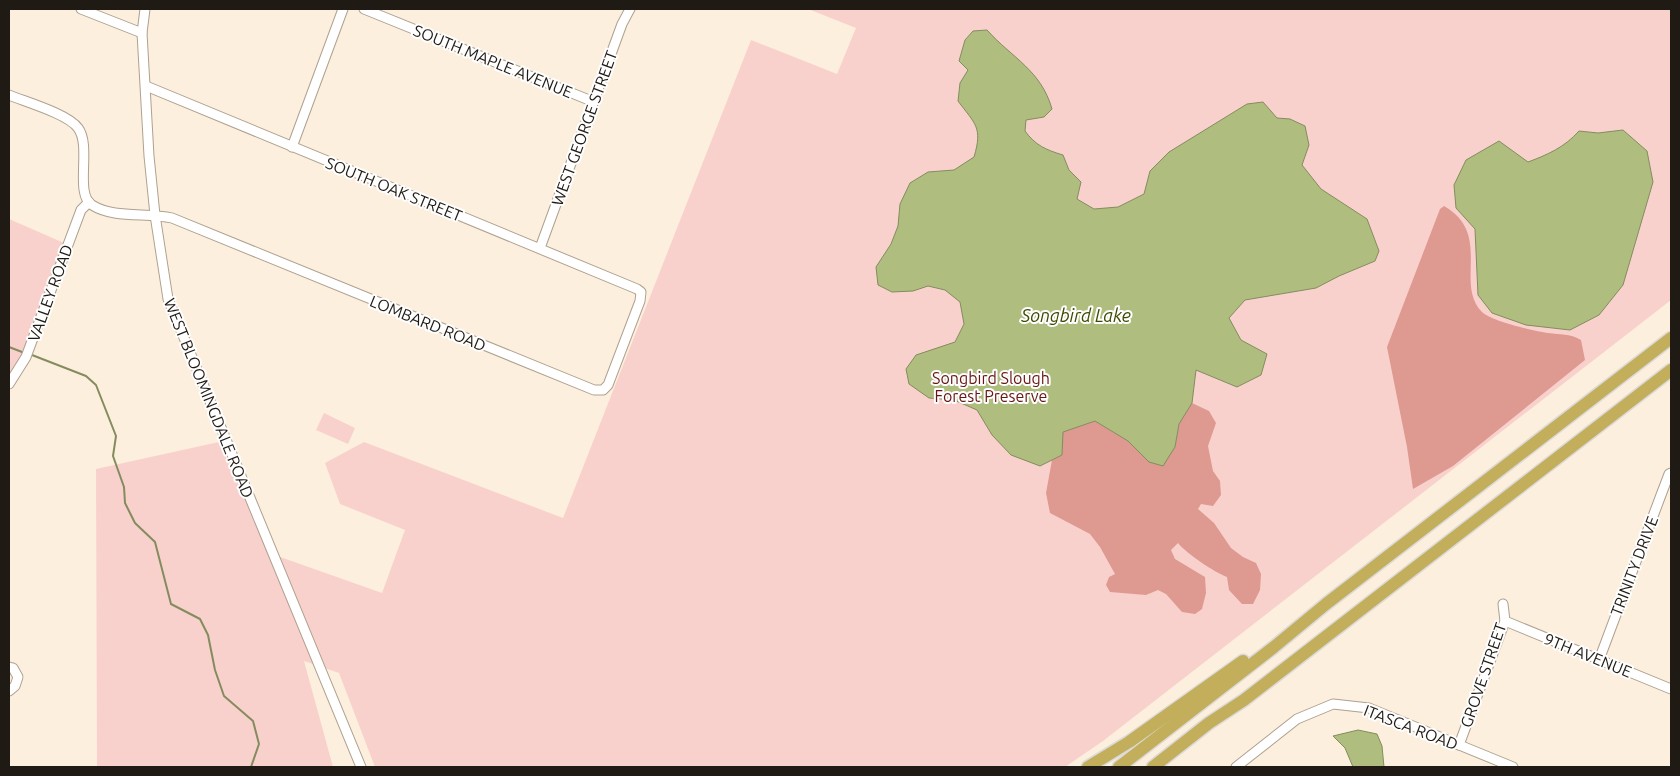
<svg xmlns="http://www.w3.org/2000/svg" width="1680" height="776" font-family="Ubuntu,sans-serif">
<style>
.green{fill:#f9d1cc}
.forest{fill:#de9991}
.water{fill:#afbd7f;stroke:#848c5f}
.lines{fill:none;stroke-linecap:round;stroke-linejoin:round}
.stream{stroke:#848c5f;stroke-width:2}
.minor-casing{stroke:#aea190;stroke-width:11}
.highway-casing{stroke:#dbdad9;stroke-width:15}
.minor{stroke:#fff;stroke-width:9}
.highway{stroke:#c3af5b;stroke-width:12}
.labels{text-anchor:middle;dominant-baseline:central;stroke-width:4;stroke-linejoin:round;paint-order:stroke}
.street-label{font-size:16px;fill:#1f1a14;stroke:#fefefe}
.park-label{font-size:16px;fill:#671614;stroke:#fefefe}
.water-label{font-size:18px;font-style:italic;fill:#3f4a00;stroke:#fefefe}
</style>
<rect width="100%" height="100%" fill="#fdefdd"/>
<!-- green -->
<g class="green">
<path d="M808 9H1671V300L1103 741 1065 767H375L339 673 304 661 333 767H97L96 469 219 442 269 553 382 593 405 530 340 504 325 463 364 442 563 518 751 40 837 74 856 28Z"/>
<path d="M9 219 64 243 21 359 9 376Z"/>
<path d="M324 413 355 428 348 444 316 430Z"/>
</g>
<!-- forest -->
<g class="forest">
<path d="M1444 206C1493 234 1454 284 1482 312 1491 321 1534 331 1548 333 1561 335 1569 333 1581 340L1585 360 1453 466 1413 489 1407 447 1387 347 1440 209Z"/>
<path d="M1192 403 1209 411 1216 423 1208 446 1213 471 1220 481 1221 495 1213 506 1201 504 1198 509 1214 523 1231 548 1243 557 1256 563 1261 574 1260 590 1253 604H1242L1229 590 1227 577C1214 572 1187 554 1178 543L1171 550 1175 559 1205 577 1206 593 1202 609 1195 614 1182 612 1166 594 1158 590 1146 595 1110 592 1106 585 1109 577 1115 574 1100 547 1090 534 1050 513 1046 493 1052 460 1062 455V432L1095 421 1128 441 1149 462 1175 447 1179 424Z"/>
</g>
<!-- water -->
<g class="water">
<path d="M987 30C1012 58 1041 70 1052 109L1044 117 1026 120 1025 131C1035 145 1046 150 1063 155L1069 170 1081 182 1077 199 1094 209 1118 207 1144 194 1150 171 1169 152 1247 104 1263 102 1277 118 1290 119 1305 126 1309 145 1302 165 1321 189 1367 219 1379 251 1375 261 1339 276 1316 288 1245 300 1229 318 1241 340 1267 354 1261 375 1237 387 1196 370 1192 403 1179 424 1175 447 1163 466 1149 462 1128 441 1095 421 1063 432 1062 455 1040 466 1011 455 992 435 977 410 954 400 929 398 909 384 906 369 916 355 955 342 964 324 960 302 945 290 928 286 913 291 892 292 878 285 876 267 891 244 898 226 900 204 910 183 928 172 954 170 974 157C983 127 975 124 958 101L960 83 968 70 959 61 965 40 973 31Z"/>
<path d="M1623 130 1647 151 1653 182 1623 285 1599 315 1570 330 1526 325 1492 313 1478 295 1475 229 1456 208 1454 185 1466 160 1499 141 1528 162C1547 155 1565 147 1579 131L1598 133Z"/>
<path d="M1358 730 1377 734 1382 746 1384 767H1353L1345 748 1333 736Z"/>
</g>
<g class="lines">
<!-- stream -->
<g class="stream">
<path d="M9 347 22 352"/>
<path d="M32 355 86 376 96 385 116 436 113 456 124 487 125 503 135 523 155 542 171 604 200 619 208 635 215 670 224 696 253 721 259 744 251 767"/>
</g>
<defs>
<g id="minor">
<path d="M81 9 142 33"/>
<path d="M145 9 142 33 149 156 155 215 168 299 361 767"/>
<path d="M364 9 594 102"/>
<path d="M9 95C26 102 68 114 78 128 92 146 74 194 92 205 114 219 147 212 172 218L594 390H603L608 385 640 301 641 292 637 289 146 86"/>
<path d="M292 147 343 9"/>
<path d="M540 248 622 24 630 9"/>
<path d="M9 384 26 357 81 210 89 202"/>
<path d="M1505 621 1671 689"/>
<path d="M1599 660 1661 495 1669 474 1671 473"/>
<path d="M9 667 13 668 18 677 15 686 9 691"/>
<path d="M1459 745 1505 621 1503 604"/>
<path d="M1236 767 1297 719 1333 704 1369 708 1513 767"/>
</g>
<g id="highway">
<path d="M1088 767 1129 742 1243 661"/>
<path d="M1119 767 1274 647 1326 604 1671 338"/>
<path d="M1153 767 1209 723 1244 700 1671 370"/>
</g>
</defs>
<!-- minor casing -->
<use href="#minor" class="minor-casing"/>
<!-- highway casing -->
<use href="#highway" class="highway-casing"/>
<!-- minor -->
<use href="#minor" class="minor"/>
<!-- highway -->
<use href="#highway" class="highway"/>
</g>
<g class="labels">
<!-- street labels -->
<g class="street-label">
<text transform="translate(493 61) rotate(22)">SOUTH MAPLE AVENUE</text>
<text transform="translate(584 128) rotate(-70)">WEST GEORGE STREET</text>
<text transform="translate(394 189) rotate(22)">SOUTH OAK STREET</text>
<text transform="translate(50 293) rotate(-70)">VALLEY ROAD</text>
<text transform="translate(428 323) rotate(22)">LOMBARD ROAD</text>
<text transform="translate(209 398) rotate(68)">WEST BLOOMINGDALE ROAD</text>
<text transform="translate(1634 566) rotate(-69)">TRINITY DRIVE</text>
<text transform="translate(1588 655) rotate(22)">9TH AVENUE</text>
<text transform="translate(1483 675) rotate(-71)">GROVE STREET</text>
<text transform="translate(1411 727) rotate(21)">ITASCA ROAD</text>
</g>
<!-- park labels -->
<g class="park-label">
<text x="991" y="378">Songbird Slough<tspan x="991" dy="18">Forest Preserve</tspan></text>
</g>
<!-- water labels -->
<g class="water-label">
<text x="1076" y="315">Songbird Lake</text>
</g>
</g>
<!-- border -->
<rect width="1680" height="776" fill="none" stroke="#1f1a14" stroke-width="20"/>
</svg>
